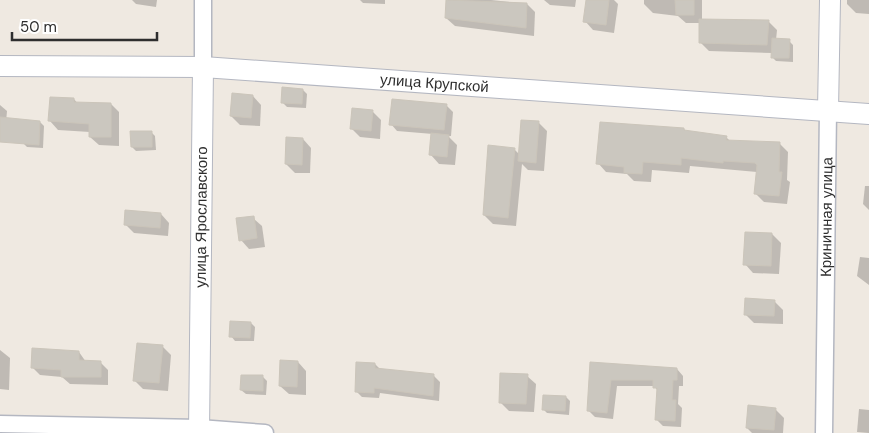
<svg xmlns="http://www.w3.org/2000/svg" width="869" height="433" font-family="'DM Sans',sans-serif">
<style>
.shadow{fill:#0003}
.building{fill:#cbc7bf;stroke:#cbc5ba}
.lines{fill:none;stroke-linecap:round;stroke-linejoin:round}
.minor-casing{stroke:#b4b7c1;stroke-width:19}
.tertiary-casing{stroke:#b4b7c1;stroke-width:22}
.minor{stroke:#fff;stroke-width:16}
.tertiary{stroke:#fff;stroke-width:20}
.labels{text-anchor:middle;dominant-baseline:central;stroke-width:4.5;stroke-linejoin:round;paint-order:stroke}
.street-label{font-size:15px;fill:#2e2e2e;stroke:#fff}
</style>
<rect width="100%" height="100%" fill="#efe9e1"/>
<!-- shadow -->
<g class="shadow">
<path d="M132 0H157L156 7 136 4Z"/>
<path d="M360 0H385V4L363 3Z"/>
<path d="M448 0H491L527 4 535 12 534 36 455 26 446 18Z"/>
<path d="M544 0H576L575 7 550 5Z"/>
<path d="M587 0H614L618 4 614 33 593 30 585 21Z"/>
<path d="M644 0H702V21H768L777 30 776 40 789 41 793 45V62L776 61 772 57V53L709 51 700 42V23H686L678 16 653 13 644 4Z"/>
<path d="M847 0H869V14L856 13 847 4Z"/>
<path d="M303 90 307 94 306 108 287 107 282 102Z"/>
<path d="M253 96 261 105 260 126 240 125 231 116Z"/>
<path d="M74 99 78 104H111L119 112V146L99 145 90 137V132L58 130 50 121Z"/>
<path d="M0 105 7 111 5 133H0Z"/>
<path d="M446 105 453 112 451 136H448L457 145 455 165 439 164 431 155 433 134 397 131 391 124Z"/>
<path d="M373 112 381 120 380 139 360 137 351 128Z"/>
<path d="M40 122 44 126 43 148 27 147 23 143Z"/>
<path d="M538 122 547 131 544 171 528 170 522 164 516 226 493 224 484 215 514 149 520 155Z"/>
<path d="M684 129 686 132 726 137 730 141 779 143 788 152 787 180 790 182 787 204 764 202 755 193 757 172 690 166 689 173 652 170 651 182 634 181 627 174 606 172 598 163Z"/>
<path d="M151 132 155 136 156 150 136 151 132 147Z"/>
<path d="M303 139 311 148 310 173H295L286 164Z"/>
<path d="M865 186H869V210L863 204Z"/>
<path d="M161 214 169 223 168 236 134 233 126 225Z"/>
<path d="M253 218 262 226 265 247 249 249 241 240Z"/>
<path d="M772 234 781 243 779 274 753 273 745 264Z"/>
<path d="M860 257 869 258V285L857 276Z"/>
<path d="M774 301 783 310V324L754 323 745 314Z"/>
<path d="M251 323 255 327 254 341H235L231 336Z"/>
<path d="M162 346 171 355 168 391 143 389 134 380Z"/>
<path d="M0 350 10 358 9 390 0 389Z"/>
<path d="M79 352 86 362H100L108 370V385L70 384 62 377 40 375 32 367Z"/>
<path d="M298 362 306 371V395L289 394 280 386Z"/>
<path d="M592 363 677 369 683 376V386H679L678 404 682 408 681 427 663 426 657 420 658 391 654 386H617L613 419 595 417 589 411Z"/>
<path d="M375 364 381 370 434 376 440 382 439 401 380 393 379 398 362 397 356 391Z"/>
<path d="M527 376 536 384 534 412 509 411 500 402Z"/>
<path d="M263 377 267 381 266 395 246 394 241 390Z"/>
<path d="M566 397 570 401 569 415 547 413 543 409Z"/>
<path d="M775 409 784 418 783 433H752L747 428Z"/>
<path d="M859 409 869 410V433L857 432Z"/>
</g>
<!-- building -->
<g class="building">
<path d="M446 0 527 3 526 28 445 18Z"/>
<path d="M586 0H609L606 25 583 22Z"/>
<path d="M675 0H694V15H676Z"/>
<path d="M699 19 769 20 767 45 699 43Z"/>
<path d="M772 38 790 39 789 58H771Z"/>
<path d="M282 87 303 89 302 104 281 103Z"/>
<path d="M232 93 253 95 251 118 230 116Z"/>
<path d="M50 97 74 98V102L111 103V137H89V124L48 121Z"/>
<path d="M392 99 447 104 444 130 389 125Z"/>
<path d="M352 108 373 110 371 131 350 129Z"/>
<path d="M0 117 40 121 39 145 0 142Z"/>
<path d="M521 120 539 121 536 163 518 161Z"/>
<path d="M600 122 684 128V130L727 136 726 140 780 142 779 172H782L779 196 754 194 757 165 755 163 723 161V163L681 158V165L643 162 642 174 624 173V167L596 164Z"/>
<path d="M130 131H152V147H131Z"/>
<path d="M431 133 449 135 447 157 429 155Z"/>
<path d="M286 137 303 138 302 165 285 164Z"/>
<path d="M488 145 515 148 508 218 483 215Z"/>
<path d="M125 210 161 213 160 228 124 225Z"/>
<path d="M254 216 257 238 239 241 236 218Z"/>
<path d="M745 232 772 233 771 266 743 265Z"/>
<path d="M745 298 775 300 774 316 744 315Z"/>
<path d="M230 321 251 322 250 338 229 337Z"/>
<path d="M137 343 163 345 159 383 133 381Z"/>
<path d="M32 348 79 351V360L101 361V377H61V370L31 368Z"/>
<path d="M280 360 298 361 297 387 279 386Z"/>
<path d="M356 362 375 363V368L434 374 433 396 374 388V393L355 392Z"/>
<path d="M590 362 677 368V380H673L672 400H676L675 421 655 420 657 388H653V380H611L607 413 587 411Z"/>
<path d="M500 373 528 374 526 404 499 403Z"/>
<path d="M241 375H263V391L240 390Z"/>
<path d="M543 395 566 396 565 411 542 410Z"/>
<path d="M748 405 776 408 774 430 746 428Z"/>
</g>
<g class="lines">
<defs>
<g id="minor">
<path d="M203 67V0"/>
<path d="M0 424 199 428 265 433"/>
<path id="s1" d="M824 433 828 110"/>
</g>
<g id="tertiary">
<path id="s2" d="M0 66 203 67 869 114"/>
<path d="M828 110 830 0"/>
<path id="s3" d="M199 433 203 67"/>
</g>
</defs>
<!-- minor casing -->
<use href="#minor" class="minor-casing"/>
<!-- tertiary casing -->
<use href="#tertiary" class="tertiary-casing"/>
<!-- minor -->
<use href="#minor" class="minor"/>
<!-- tertiary -->
<use href="#tertiary" class="tertiary"/>
</g>
<g class="labels">
<!-- street labels -->
<g class="street-label">
<text stroke="none"><textPath href="#s2" startOffset="435">улица Крупской</textPath></text>
<text stroke="none"><textPath href="#s1" startOffset="216">Криничная улица</textPath></text>
<text stroke="none"><textPath href="#s3" startOffset="216">улица Ярославского</textPath></text>
</g>
</g>
<!-- scale -->
<path d="M12 32v8h145v-8" fill="none" stroke="#2e2e2e" stroke-width="2.5"/>
<text x="20" y="32" font-size="15" fill="#2e2e2e" stroke="#ffffff" stroke-width="4" paint-order="stroke">50 m</text>
</svg>
